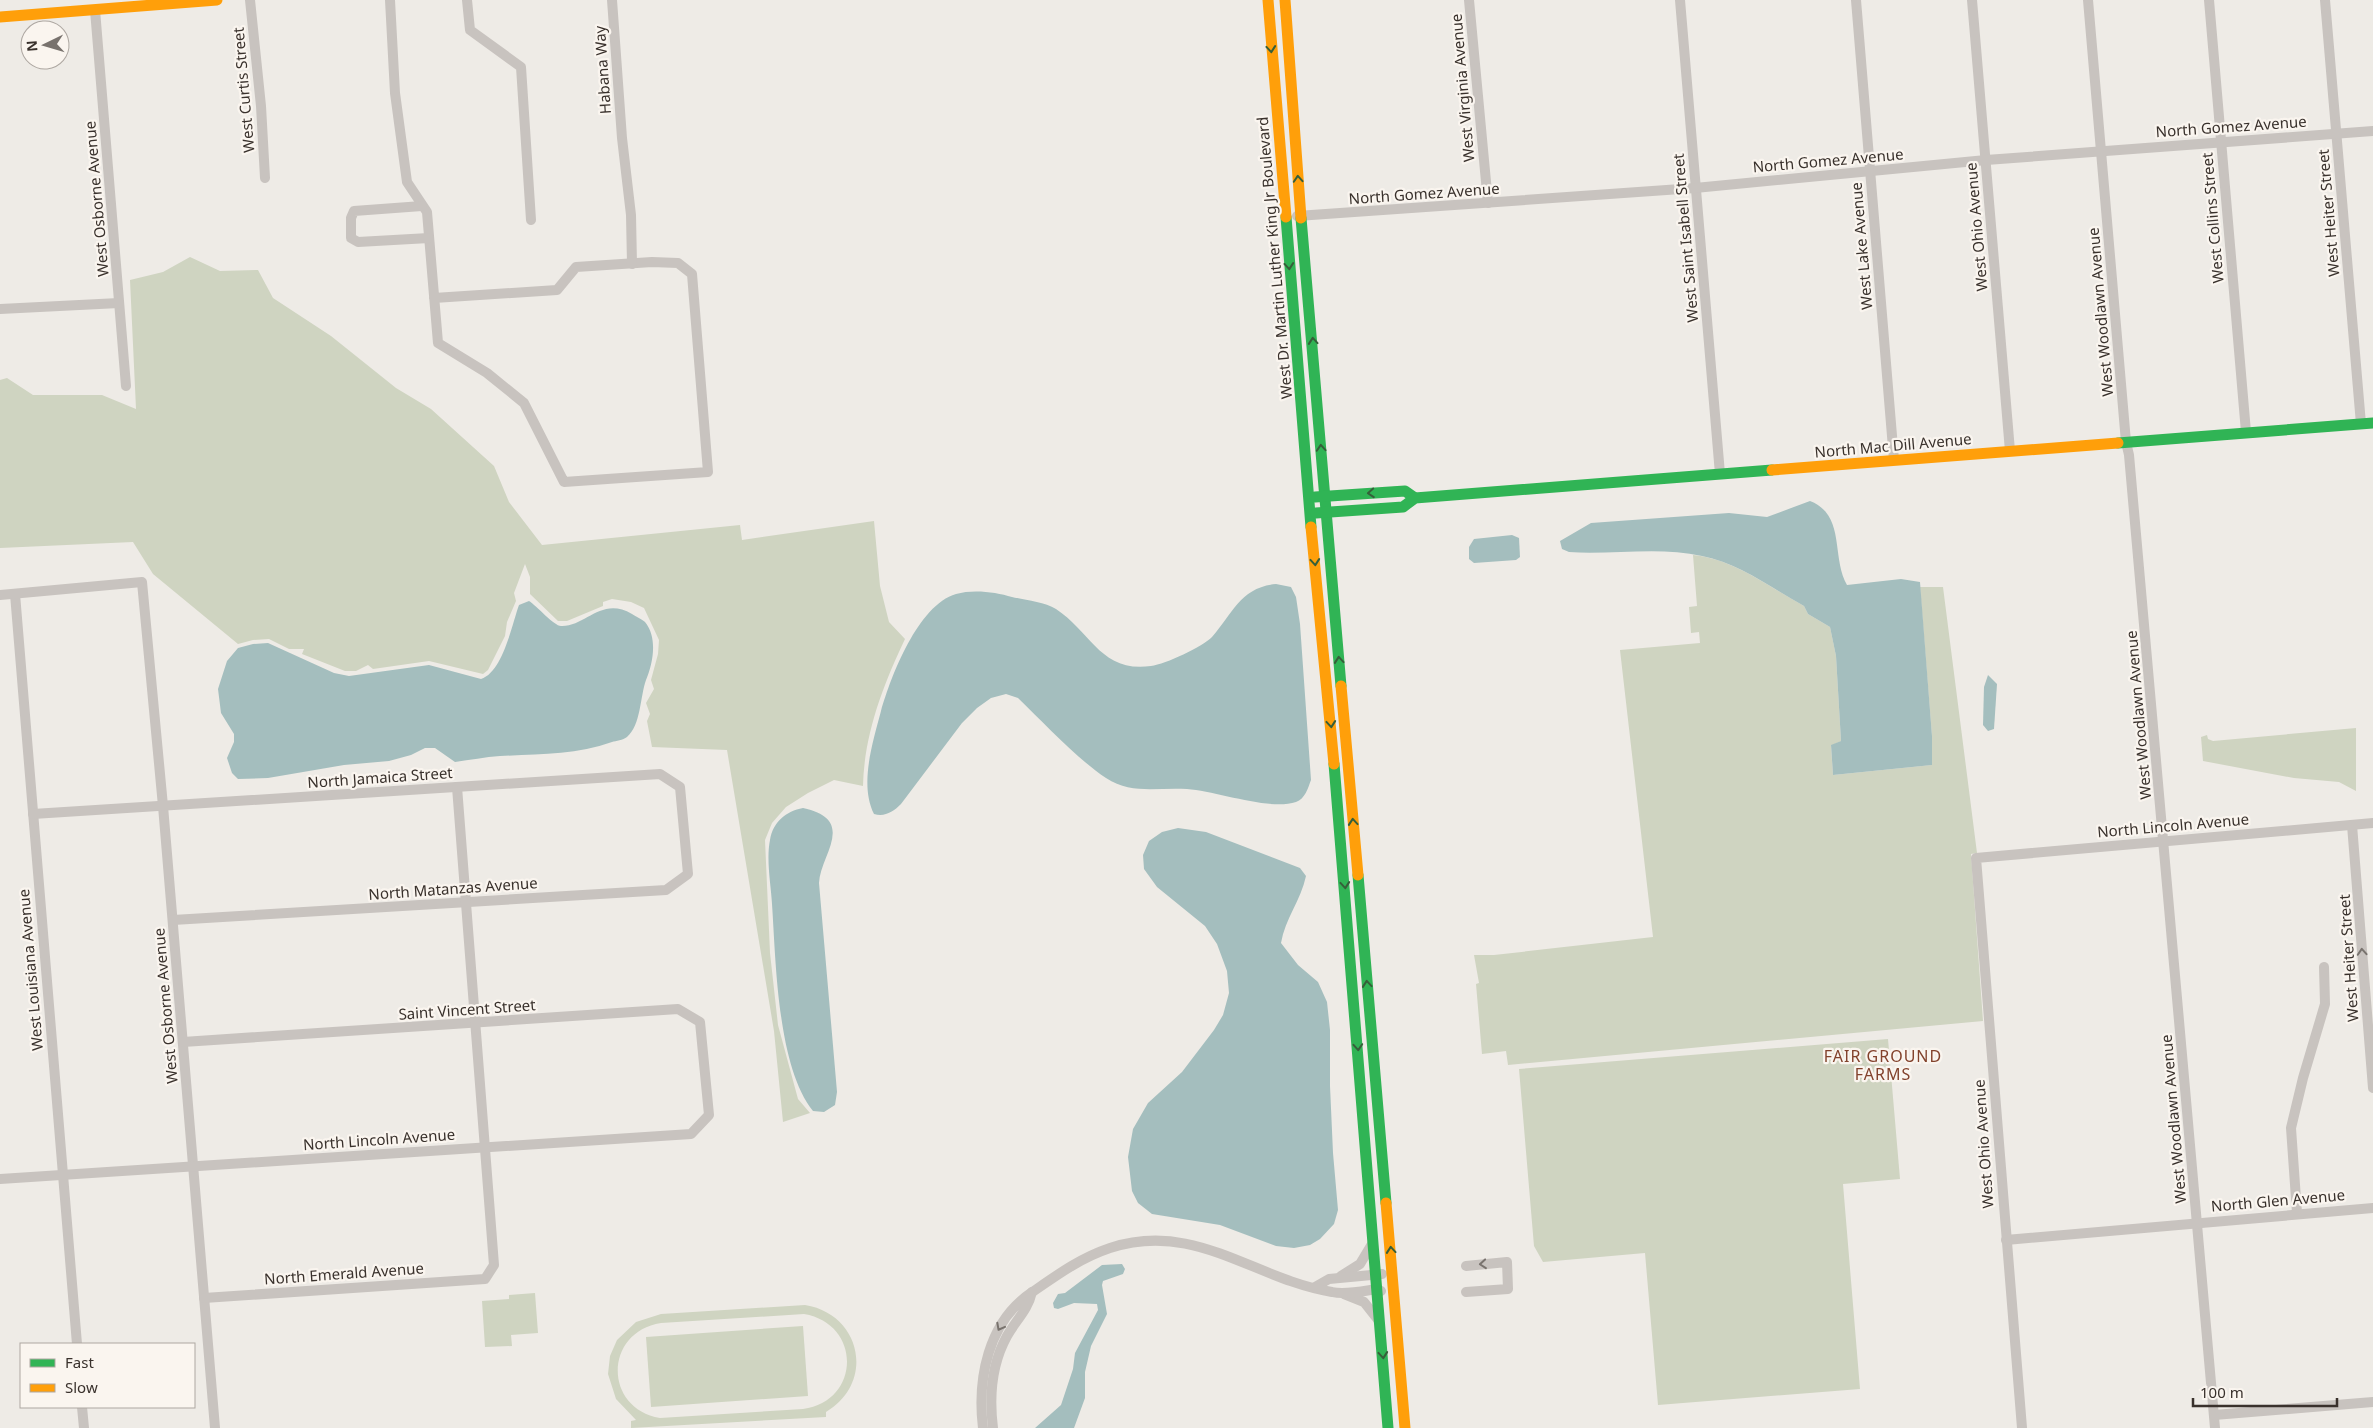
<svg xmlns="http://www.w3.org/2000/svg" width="2373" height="1428" font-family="'Noto Sans',sans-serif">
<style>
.green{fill:#cfd4c1;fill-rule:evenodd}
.water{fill:#a4bebe}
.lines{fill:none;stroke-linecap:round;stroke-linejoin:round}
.street{stroke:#c8c3bf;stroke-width:10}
.fast{stroke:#30b455;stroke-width:11}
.slow{stroke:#ff9f0a;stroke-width:11}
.oneway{stroke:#365f3a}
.oneway2{stroke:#79736e}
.labels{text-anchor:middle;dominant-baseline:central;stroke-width:4.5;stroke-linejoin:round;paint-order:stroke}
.street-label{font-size:15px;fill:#39312c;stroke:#faf5ef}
.neighbourhood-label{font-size:16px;letter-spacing:1px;fill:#82422c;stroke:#faf5ef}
</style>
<rect width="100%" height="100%" fill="#eeebe6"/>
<!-- green -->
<g class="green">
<path d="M190 257 220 271 258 270 273 298 331 336 396 388 431 409 494 466 509 502 542 545 740 525 742 540 874 521 880 586 889 622 905 639C883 685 864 735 863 786L834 780 808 793 786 807 772 823 765 840 770 953 778 1025 798 1099 810 1113 783 1122 774 1031 727 750 652 747 647 721 650 714 646 703 654 689 651 680 658 654 659 640 644 608 631 602 612 599 603 602V606L567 621H558L530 594V577L525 564 514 593 516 601 507 622 505 636 488 670 483 674 429 661 373 669 368 665 356 671H345L302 654 304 649H289L269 639 253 640 238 644 153 574 133 542 0 548V380L7 378 33 395H102L136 409 130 280 163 272Z"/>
<path d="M1693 555C1734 559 1769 587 1804 606L1808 614 1830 627 1836 656 1841 741 1831 746 1833 775 1932 765V736L1920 587H1943L1977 853 1971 854 1983 1021 1508 1065 1506 1051 1482 1054 1476 984 1479 983 1474 955H1494L1653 937 1620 650 1700 643 1699 632 1691 633 1689 607 1697 606Z"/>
<path d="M2356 728V791L2339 782 2294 778 2203 761 2201 737 2207 735 2208 739 2213 741Z"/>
<path d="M1888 1039 1900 1179 1843 1184 1860 1389 1658 1405 1645 1253 1543 1262 1534 1246 1519 1069Z"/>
<path d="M535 1293 538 1333 511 1335 512 1346 485 1347 482 1301 509 1299V1295Z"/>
<path d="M805 1305C861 1314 876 1382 826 1412V1417L631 1428V1421L636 1420 616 1399 608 1374 610 1356 617 1340 636 1322 661 1314ZM804 1314C862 1324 861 1401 803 1409L660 1418C603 1408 604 1332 661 1323Z"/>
<path d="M803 1326 808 1396 651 1407 646 1337Z"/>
</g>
<!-- water -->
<g class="water">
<path d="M1810 501C1846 515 1831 557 1847 585L1901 579 1920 582 1932 736V765L1833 775 1831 745 1841 741 1836 656 1830 627 1808 614 1804 606C1771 588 1739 563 1702 556 1659 546 1613 555 1569 552L1562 549 1560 541 1591 523 1729 513 1767 517Z"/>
<path d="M1512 535 1519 538 1520 557 1516 560 1474 563 1469 559V547L1474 539Z"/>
<path d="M1276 584 1291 587 1296 597 1300 624 1311 780C1308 788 1305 799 1296 802 1269 811 1217 791 1187 789 1158 787 1132 795 1106 778 1076 758 1044 723 1018 698L1006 694 991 698 977 708 962 723 901 804C893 812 885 817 874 814 859 784 873 742 881 711 891 676 918 605 956 594 973 589 996 592 1012 597 1025 600 1044 602 1056 609 1091 632 1101 673 1151 666 1166 664 1202 647 1212 637 1233 613 1241 587 1276 584Z"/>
<path d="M529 601C537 606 554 626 561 626 586 627 601 596 632 614 636 617 642 619 645 622 658 638 653 663 646 680 640 697 641 725 627 737 623 740 616 741 612 742 576 755 539 754 500 756 485 757 470 760 455 762L435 748H425L411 755 389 761 344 765 268 778 238 779 232 773 227 758 234 742V734L221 713 218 689 227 661 238 648 253 644 268 643 334 673 349 676 429 665 481 679C503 672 512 624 519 605Z"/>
<path d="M1988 675 1997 684 1994 729 1988 731 1983 725 1984 687Z"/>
<path d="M803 808C858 820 820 855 819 883L837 1092 835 1105 824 1112 813 1111C777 1066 776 961 772 904 771 885 766 860 770 840 773 822 786 811 803 808Z"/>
<path d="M1178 828 1206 832 1300 868 1306 876C1301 900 1285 919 1281 943L1298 965 1318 982 1327 1002 1330 1030V1086L1333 1153 1338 1210 1334 1224 1320 1239 1310 1245 1294 1248 1276 1246 1220 1225 1152 1214 1138 1203 1132 1191 1128 1157 1133 1129 1148 1103 1182 1072 1214 1030 1223 1015 1229 993 1227 971 1217 944 1205 926 1157 887 1144 869 1143 855 1149 841 1162 832Z"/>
<path d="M1122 1264 1125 1269 1123 1274 1103 1281 1102 1285 1107 1314 1091 1346 1085 1372V1398L1074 1428H1035L1061 1405 1073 1369 1075 1353 1098 1310 1097 1304 1074 1303 1058 1309 1054 1308 1053 1303 1058 1294 1065 1293 1102 1265Z"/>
</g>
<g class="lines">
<!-- street -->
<g class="street">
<path d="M250 0 261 106 265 178"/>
<path d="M390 0 395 93 407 182 427 212 438 343 487 373 524 403 564 482 708 472 692 274 678 263 652 262 576 267 557 290 434 298"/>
<path d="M467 0 470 30 521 67 531 220"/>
<path d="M612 0 622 138 631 215 632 264"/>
<path d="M1469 0 1488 203"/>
<path d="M1680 0 1720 474"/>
<path d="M1856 0 1894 460"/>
<path d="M1972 0 2010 451"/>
<path d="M2088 0 2126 442 2129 455 2215 1428"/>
<path d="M2209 0 2246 432"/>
<path d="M2325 0 2361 424"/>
<path d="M95 10 126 386"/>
<path d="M422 206 354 211 351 218V238L358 242 429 238"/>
<path d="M1297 216 1695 188 1986 160 2373 131"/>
<path d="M0 309 119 303"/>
<path d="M15 594 77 1344"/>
<path d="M0 595 142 582 163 806 215 1428"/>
<path d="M33 814 660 774 680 787 688 874 666 890 173 920"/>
<path d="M2352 825 2373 1088"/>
<path d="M0 1179 691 1134 709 1115 700 1022 678 1009 183 1042"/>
<path d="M2297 1213 2291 1128 2303 1078 2325 1004 2324 967"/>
<path d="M2006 1240 2373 1208"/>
<path d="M1341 1276 1360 1264 1372 1244"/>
<path d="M1315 1287 1329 1279 1382 1274"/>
<path d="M1466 1292 1508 1289 1507 1262 1466 1266"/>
<path d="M1344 1294 1364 1302 1379 1321"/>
<path d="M204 1298 485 1279 494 1265 457 787"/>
<path d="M82 1407 84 1428"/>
<path d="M2214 1415 2373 1402"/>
<path d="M983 1428C977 1379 988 1322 1031 1293 1057 1275 1080 1258 1110 1248 1195 1220 1253 1279 1332 1292 1345 1295 1363 1291 1377 1289L1381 1291"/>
<path d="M993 1428C989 1396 991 1365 1007 1336 1016 1320 1028 1310 1032 1292"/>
<path d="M2022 1428 1976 858 2373 823"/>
</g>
<!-- fast -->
<g class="fast">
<path d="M1286 217 1311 527"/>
<path d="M1301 218 1341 686"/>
<path d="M2118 443 2373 423"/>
<path d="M1315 497 1405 491 1415 498"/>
<path d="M1316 513 1403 507 1415 498 1772 470"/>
<path d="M1334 764 1388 1428"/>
<path d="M1358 875 1386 1203"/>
</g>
<!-- slow -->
<g class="slow">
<path d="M1268 0 1286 217"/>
<path d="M1285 0 1301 218"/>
<path d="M0 17 217 0"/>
<path d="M1772 470 2118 443"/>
<path d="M1311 527 1334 764"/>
<path d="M1341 686 1358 875"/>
<path d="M1386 1203 1405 1428"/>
</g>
</g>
<!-- one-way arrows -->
<defs><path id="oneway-chevron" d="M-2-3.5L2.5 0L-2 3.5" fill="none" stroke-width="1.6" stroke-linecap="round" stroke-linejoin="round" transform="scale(1.25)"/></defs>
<g class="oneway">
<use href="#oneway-chevron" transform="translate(1271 49) rotate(85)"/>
<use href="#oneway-chevron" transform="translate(1298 179) rotate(-94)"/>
<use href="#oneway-chevron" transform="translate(1289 266) rotate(85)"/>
<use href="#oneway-chevron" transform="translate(1313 341) rotate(-95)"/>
<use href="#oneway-chevron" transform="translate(1321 448) rotate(-94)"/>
<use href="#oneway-chevron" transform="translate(1371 493) rotate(176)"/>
<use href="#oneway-chevron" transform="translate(1315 562) rotate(85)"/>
<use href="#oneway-chevron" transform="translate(1339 660) rotate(-95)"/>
<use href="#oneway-chevron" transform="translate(1331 724) rotate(85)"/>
<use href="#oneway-chevron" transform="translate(1353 822) rotate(-95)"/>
<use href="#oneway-chevron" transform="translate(1345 885) rotate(85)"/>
<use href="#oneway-chevron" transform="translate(1367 984) rotate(-95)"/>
<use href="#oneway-chevron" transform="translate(1358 1047) rotate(86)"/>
<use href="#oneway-chevron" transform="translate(1391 1250) rotate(-95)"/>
<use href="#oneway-chevron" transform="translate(1383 1355) rotate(85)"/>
</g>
<g class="oneway2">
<use href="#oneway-chevron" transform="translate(2362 952) rotate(-94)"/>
<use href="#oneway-chevron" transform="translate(1483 1264) rotate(175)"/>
<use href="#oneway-chevron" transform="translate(1000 1327) rotate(118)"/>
</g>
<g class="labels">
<!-- street labels -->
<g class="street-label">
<text transform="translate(602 70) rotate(-94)">Habana Way</text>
<text transform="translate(1462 88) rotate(-95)">West Virginia Avenue</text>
<text transform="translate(243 90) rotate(-95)">West Curtis Street</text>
<text transform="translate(2231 126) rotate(-4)">North Gomez Avenue</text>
<text transform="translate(1828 160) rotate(-5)">North Gomez Avenue</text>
<text transform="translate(1424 193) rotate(-4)">North Gomez Avenue</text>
<text transform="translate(96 199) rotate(-95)">West Osborne Avenue</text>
<text transform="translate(2328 213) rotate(-95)">West Heiter Street</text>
<text transform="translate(2212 218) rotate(-95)">West Collins Street</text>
<text transform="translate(1976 227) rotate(-95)">West Ohio Avenue</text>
<text transform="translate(1685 238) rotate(-95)">West Saint Isabell Street</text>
<text transform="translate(1861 246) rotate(-95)">West Lake Avenue</text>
<text transform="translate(1274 258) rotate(-95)">West Dr. Martin Luther King Jr Boulevard</text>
<text transform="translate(2100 312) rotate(-95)">West Woodlawn Avenue</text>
<text transform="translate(1893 445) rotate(-5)">North Mac Dill Avenue</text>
<text transform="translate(2138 715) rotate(-95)">West Woodlawn Avenue</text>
<text transform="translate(380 777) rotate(-4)">North Jamaica Street</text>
<text transform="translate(2173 825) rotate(-5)">North Lincoln Avenue</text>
<text transform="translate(453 888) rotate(-4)">North Matanzas Avenue</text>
<text transform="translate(2348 958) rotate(-94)">West Heiter Street</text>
<text transform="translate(30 970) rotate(-95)">West Louisiana Avenue</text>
<text transform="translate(165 1006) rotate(-95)">West Osborne Avenue</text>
<text transform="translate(467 1009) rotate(-4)">Saint Vincent Street</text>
<text transform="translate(2173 1119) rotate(-95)">West Woodlawn Avenue</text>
<text transform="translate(379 1139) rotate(-4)">North Lincoln Avenue</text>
<text transform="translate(1983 1144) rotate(-94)">West Ohio Avenue</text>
<text transform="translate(2278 1200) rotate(-5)">North Glen Avenue</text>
<text transform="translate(344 1273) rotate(-4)">North Emerald Avenue</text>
</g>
<!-- neighbourhood labels -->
<g class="neighbourhood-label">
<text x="1883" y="1056">FAIR GROUND<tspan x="1883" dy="18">FARMS</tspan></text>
</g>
</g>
<!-- legend -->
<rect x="20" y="1343" width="175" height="65" fill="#faf5ef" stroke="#ada7a1"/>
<rect x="30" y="1359" width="25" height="8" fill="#30b455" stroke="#ada7a1"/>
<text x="65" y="1368" font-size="15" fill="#39312c">Fast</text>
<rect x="30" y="1384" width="25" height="8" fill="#ff9f0a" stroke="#ada7a1"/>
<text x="65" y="1393" font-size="15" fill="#39312c">Slow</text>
<!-- north arrow -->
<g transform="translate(45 45) rotate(265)"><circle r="24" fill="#faf5ef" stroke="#ada7a1"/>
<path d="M0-4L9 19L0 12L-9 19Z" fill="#78726d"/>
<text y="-8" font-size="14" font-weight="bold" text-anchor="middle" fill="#39312c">N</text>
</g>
<!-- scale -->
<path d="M2193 1398v8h144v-8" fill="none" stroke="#39312c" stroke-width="2.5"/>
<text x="2200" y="1398" font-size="15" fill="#39312c" stroke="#faf5ef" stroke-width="4" paint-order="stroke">100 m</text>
</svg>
